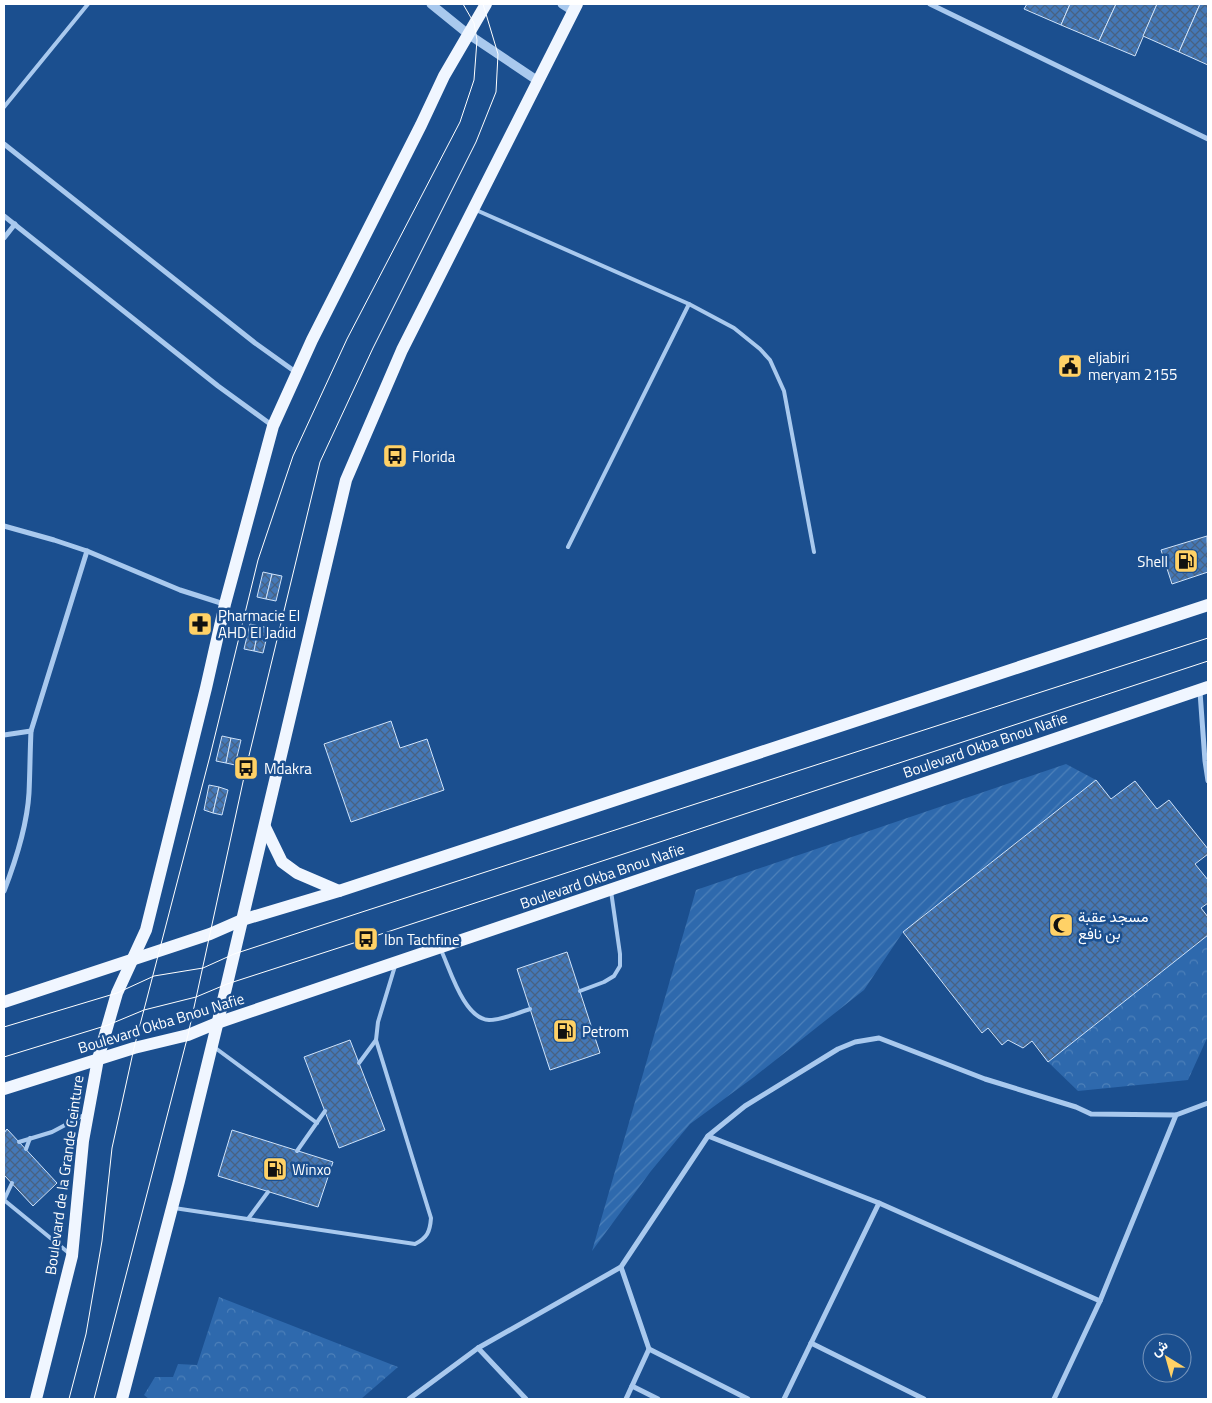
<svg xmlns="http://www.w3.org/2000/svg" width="1212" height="1403" font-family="'Titillium Web',Vazirmatn,sans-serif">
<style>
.forest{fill:url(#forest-crowns)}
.garden{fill:url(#garden-furrows)}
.building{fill:url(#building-cross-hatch);stroke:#cfe3fa}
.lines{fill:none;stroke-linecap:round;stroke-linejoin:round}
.service{stroke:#a9c9ee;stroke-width:4}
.minor{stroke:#a9c9ee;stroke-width:5}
.tertiary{stroke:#a9c9ee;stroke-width:9}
.primary{stroke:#f0f6ff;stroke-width:12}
.tram{stroke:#fff;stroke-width:1}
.labels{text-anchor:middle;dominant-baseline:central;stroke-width:5;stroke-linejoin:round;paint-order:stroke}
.poi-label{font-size:15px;fill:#fff;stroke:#1b4f8f;text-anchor:start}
.street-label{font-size:15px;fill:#fff;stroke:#1b4f8f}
</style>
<defs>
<pattern id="forest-crowns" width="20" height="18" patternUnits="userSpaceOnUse" patternTransform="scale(1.25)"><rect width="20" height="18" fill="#2e69ad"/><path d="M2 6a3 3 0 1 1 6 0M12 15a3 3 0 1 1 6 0" fill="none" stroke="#4d80b9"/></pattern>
<pattern id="garden-furrows" width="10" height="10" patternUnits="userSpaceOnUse" patternTransform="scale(1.25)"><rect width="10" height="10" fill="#2e69ad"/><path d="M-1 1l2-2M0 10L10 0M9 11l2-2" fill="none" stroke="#4d80b9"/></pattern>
<pattern id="building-cross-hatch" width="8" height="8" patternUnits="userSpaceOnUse" patternTransform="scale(1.25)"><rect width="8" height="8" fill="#4478b7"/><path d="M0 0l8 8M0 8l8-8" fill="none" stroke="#486282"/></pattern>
</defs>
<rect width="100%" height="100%" fill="#1b4f8f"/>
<!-- forest -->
<g class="forest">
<path d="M1208 935V1036L1188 1080 1078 1091 1048 1062Z"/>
<path d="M219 1297 398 1367 361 1399H149L144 1395 155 1377H173L178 1364 197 1365Z"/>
</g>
<!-- garden -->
<path class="garden" d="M1066 764 1096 780 903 932 864 990 754 1077 690 1124 651 1171 592 1251 696 890Z"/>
<!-- building -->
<g class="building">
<path d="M1027 4H1070L1061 25 1024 9Z"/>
<path d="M1070 4H1116L1099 41 1061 25Z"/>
<path d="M1116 4H1157L1135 56 1099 41Z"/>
<path d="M1157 4H1200L1179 52 1143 36Z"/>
<path d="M1200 4H1208V65L1179 52Z"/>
<path d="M1207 536 1208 572 1172 584 1161 550Z"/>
<path d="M263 572 272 574 266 599 257 597Z"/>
<path d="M272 574 282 576 276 601 266 599Z"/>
<path d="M250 624 259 626 254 651 244 649Z"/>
<path d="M259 626 269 628 263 653 254 651Z"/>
<path d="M391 721 400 748 427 739 444 790 351 822 324 744Z"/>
<path d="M222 736 231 738 226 763 216 761Z"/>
<path d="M231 738 241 740 235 765 226 763Z"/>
<path d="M1096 780 1111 799 1135 781 1157 809 1169 800 1208 849V854L1195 864 1208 880V903L1201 908 1208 917V935L1048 1062 1032 1041 1023 1048 1008 1040 1002 1045 988 1028 982 1033 903 932Z"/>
<path d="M209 785 219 787 213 813 204 810Z"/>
<path d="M219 787 228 790 222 815 213 813Z"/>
<path d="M567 952 600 1053 550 1070 517 969Z"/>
<path d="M350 1040 385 1130 339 1148 304 1057Z"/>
<path d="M7 1129 57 1183 33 1206 4 1175V1133Z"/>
<path d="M232 1130 333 1162 318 1207 218 1176Z"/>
</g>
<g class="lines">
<!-- service -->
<g class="service">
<path d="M4 107 88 4"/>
<path d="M476 210 689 304 734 328 760 349 770 360 784 391 814 552"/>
<path d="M568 547 689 304"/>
<path d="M441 950C450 969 464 1019 489 1020 503 1020 517 1013 530 1009"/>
<path d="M580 991 604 982 614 976 620 966V954L611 891"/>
<path d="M214 1047 317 1123"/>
<path d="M359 1063 376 1040"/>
<path d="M19 1142 52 1132 84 1115"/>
<path d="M26 1149 30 1138"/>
<path d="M297 1151 325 1111"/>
<path d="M4 1200 70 1254"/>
<path d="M4 1200 12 1183"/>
<path d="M174 1208 415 1244C427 1238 430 1232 431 1218L376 1040 378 1022 395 966"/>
<path d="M248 1219 268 1192"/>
</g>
<!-- minor -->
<g class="minor">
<path d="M930 4 1208 139"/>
<path d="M4 144 255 343 297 373"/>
<path d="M4 216 218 386 273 426"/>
<path d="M4 238 15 224"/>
<path d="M4 526 54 540 87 551 180 590 224 604"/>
<path d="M1200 692 1205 761 1208 781"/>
<path d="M4 735 31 731 87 551"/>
<path d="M4 891C16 860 27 827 29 793 30 772 30 752 31 731"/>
<path d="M708 1136 879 1203 1100 1301"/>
<path d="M621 1267 649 1349 626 1399"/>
<path d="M811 1343 924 1399"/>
<path d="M478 1348 526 1399"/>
<path d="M649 1349 748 1399"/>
<path d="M632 1386 658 1399"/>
<path d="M409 1399 478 1348 621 1267 708 1136 745 1106 838 1049 855 1042 879 1038 985 1079 1076 1107 1091 1114 1176 1115 1208 1103"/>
<path d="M784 1399 879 1203"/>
<path d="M1054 1399 1100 1301 1176 1115"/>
</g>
<!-- tertiary -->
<g class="tertiary">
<path d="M431 4 468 34 538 81"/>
<path d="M562 4 573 11"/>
</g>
<!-- primary -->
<g class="primary">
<path d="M265 827 282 862 297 873 339 891"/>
<path d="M4 1002 210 934 242 920 339 891 1208 605"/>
<path d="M4 1089 134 1048 188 1035 217 1023 1208 687"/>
<path d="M36 1399 72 1256 83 1141 98 1059 117 993 146 930 206 688 225 604 273 426 312 340 421 125 444 76 486 4"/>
<path d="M122 1399 179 1181 227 984 346 480 402 350 577 4"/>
</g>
<!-- tram -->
<g class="tram">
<path d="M4 1027 117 993 154 976 203 968 234 954 362 912 1208 638"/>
<path d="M4 1057 108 1025 144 1010 196 997 227 984 366 939 1208 661"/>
<path d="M69 1399 86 1334 102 1241 112 1148 134 1048 210 756 258 560 293 456 347 339 460 122 474 80 477 40 474 23 463 4"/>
<path d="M94 1399 188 1035 246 768 320 462 373 348 476 142 496 92 498 54 483 4"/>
</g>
</g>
<!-- icons -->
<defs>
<symbol id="civic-square" viewBox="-11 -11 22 22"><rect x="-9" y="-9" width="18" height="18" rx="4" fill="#ffd166" stroke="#1b4f8f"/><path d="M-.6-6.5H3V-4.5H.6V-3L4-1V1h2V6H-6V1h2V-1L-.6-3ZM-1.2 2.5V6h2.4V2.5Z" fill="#111"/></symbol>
<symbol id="bus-square" viewBox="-11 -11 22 22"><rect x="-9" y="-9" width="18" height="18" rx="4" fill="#ffd166" stroke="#1b4f8f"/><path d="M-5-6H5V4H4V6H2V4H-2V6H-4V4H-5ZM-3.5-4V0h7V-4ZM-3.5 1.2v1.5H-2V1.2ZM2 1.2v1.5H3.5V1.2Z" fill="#111"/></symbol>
<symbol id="fuel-square" viewBox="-11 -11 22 22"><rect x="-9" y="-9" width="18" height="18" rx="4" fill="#ffd166" stroke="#1b4f8f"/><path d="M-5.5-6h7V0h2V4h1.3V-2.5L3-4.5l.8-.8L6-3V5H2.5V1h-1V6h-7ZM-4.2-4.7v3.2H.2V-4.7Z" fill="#111"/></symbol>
<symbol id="pharmacy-square" viewBox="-11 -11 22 22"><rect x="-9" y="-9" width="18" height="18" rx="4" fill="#ffd166" stroke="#1b4f8f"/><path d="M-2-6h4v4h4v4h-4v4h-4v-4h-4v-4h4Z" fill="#111"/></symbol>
<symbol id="mosque-square" viewBox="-11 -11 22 22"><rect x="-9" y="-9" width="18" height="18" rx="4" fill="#ffd166" stroke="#1b4f8f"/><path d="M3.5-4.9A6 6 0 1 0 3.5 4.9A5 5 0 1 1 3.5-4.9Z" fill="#111"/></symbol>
</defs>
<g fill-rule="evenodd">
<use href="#civic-square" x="1056" y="352" width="28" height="28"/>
<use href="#bus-square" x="381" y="442" width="28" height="28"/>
<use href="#fuel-square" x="1172" y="547" width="28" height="28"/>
<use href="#pharmacy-square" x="186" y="610" width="28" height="28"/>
<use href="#bus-square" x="232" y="754" width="28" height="28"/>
<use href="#mosque-square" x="1047" y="911" width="28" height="28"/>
<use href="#bus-square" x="352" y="925" width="28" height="28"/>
<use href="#fuel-square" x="551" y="1017" width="28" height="28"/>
<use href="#fuel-square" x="261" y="1155" width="28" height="28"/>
</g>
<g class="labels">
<!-- poi labels -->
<g class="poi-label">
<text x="1088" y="357">eljabiri<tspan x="1088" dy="17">meryam 2155</tspan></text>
<text x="412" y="456">Florida</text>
<text x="1168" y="561" text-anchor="end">Shell</text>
<text x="218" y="615">Pharmacie El<tspan x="218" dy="17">AHD El Jadid</tspan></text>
<text x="264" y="768">Mdakra</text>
<text x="1078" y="916">مسجد عقبة<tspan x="1078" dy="17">بن نافع</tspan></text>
<text x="384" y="939">Ibn Tachfine</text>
<text x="582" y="1031">Petrom</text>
<text x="292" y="1169">Winxo</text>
</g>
<!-- street labels -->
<g class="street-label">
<text transform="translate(985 745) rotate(-19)">Boulevard Okba Bnou Nafie</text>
<text transform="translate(602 876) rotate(-19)">Boulevard Okba Bnou Nafie</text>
<text transform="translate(161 1023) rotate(-17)">Boulevard Okba Bnou Nafie</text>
<text transform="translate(64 1175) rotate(-82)">Boulevard de la Grande Ceinture</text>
</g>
</g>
<!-- border -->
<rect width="1212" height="1403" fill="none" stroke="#ffffff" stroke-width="10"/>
<!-- north arrow -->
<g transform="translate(1167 1358) rotate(323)"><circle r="24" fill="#1b4f8f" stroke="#7695bc"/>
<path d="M0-4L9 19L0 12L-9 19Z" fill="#ffd166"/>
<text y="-8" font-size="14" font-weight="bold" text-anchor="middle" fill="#ffffff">ش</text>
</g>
</svg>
